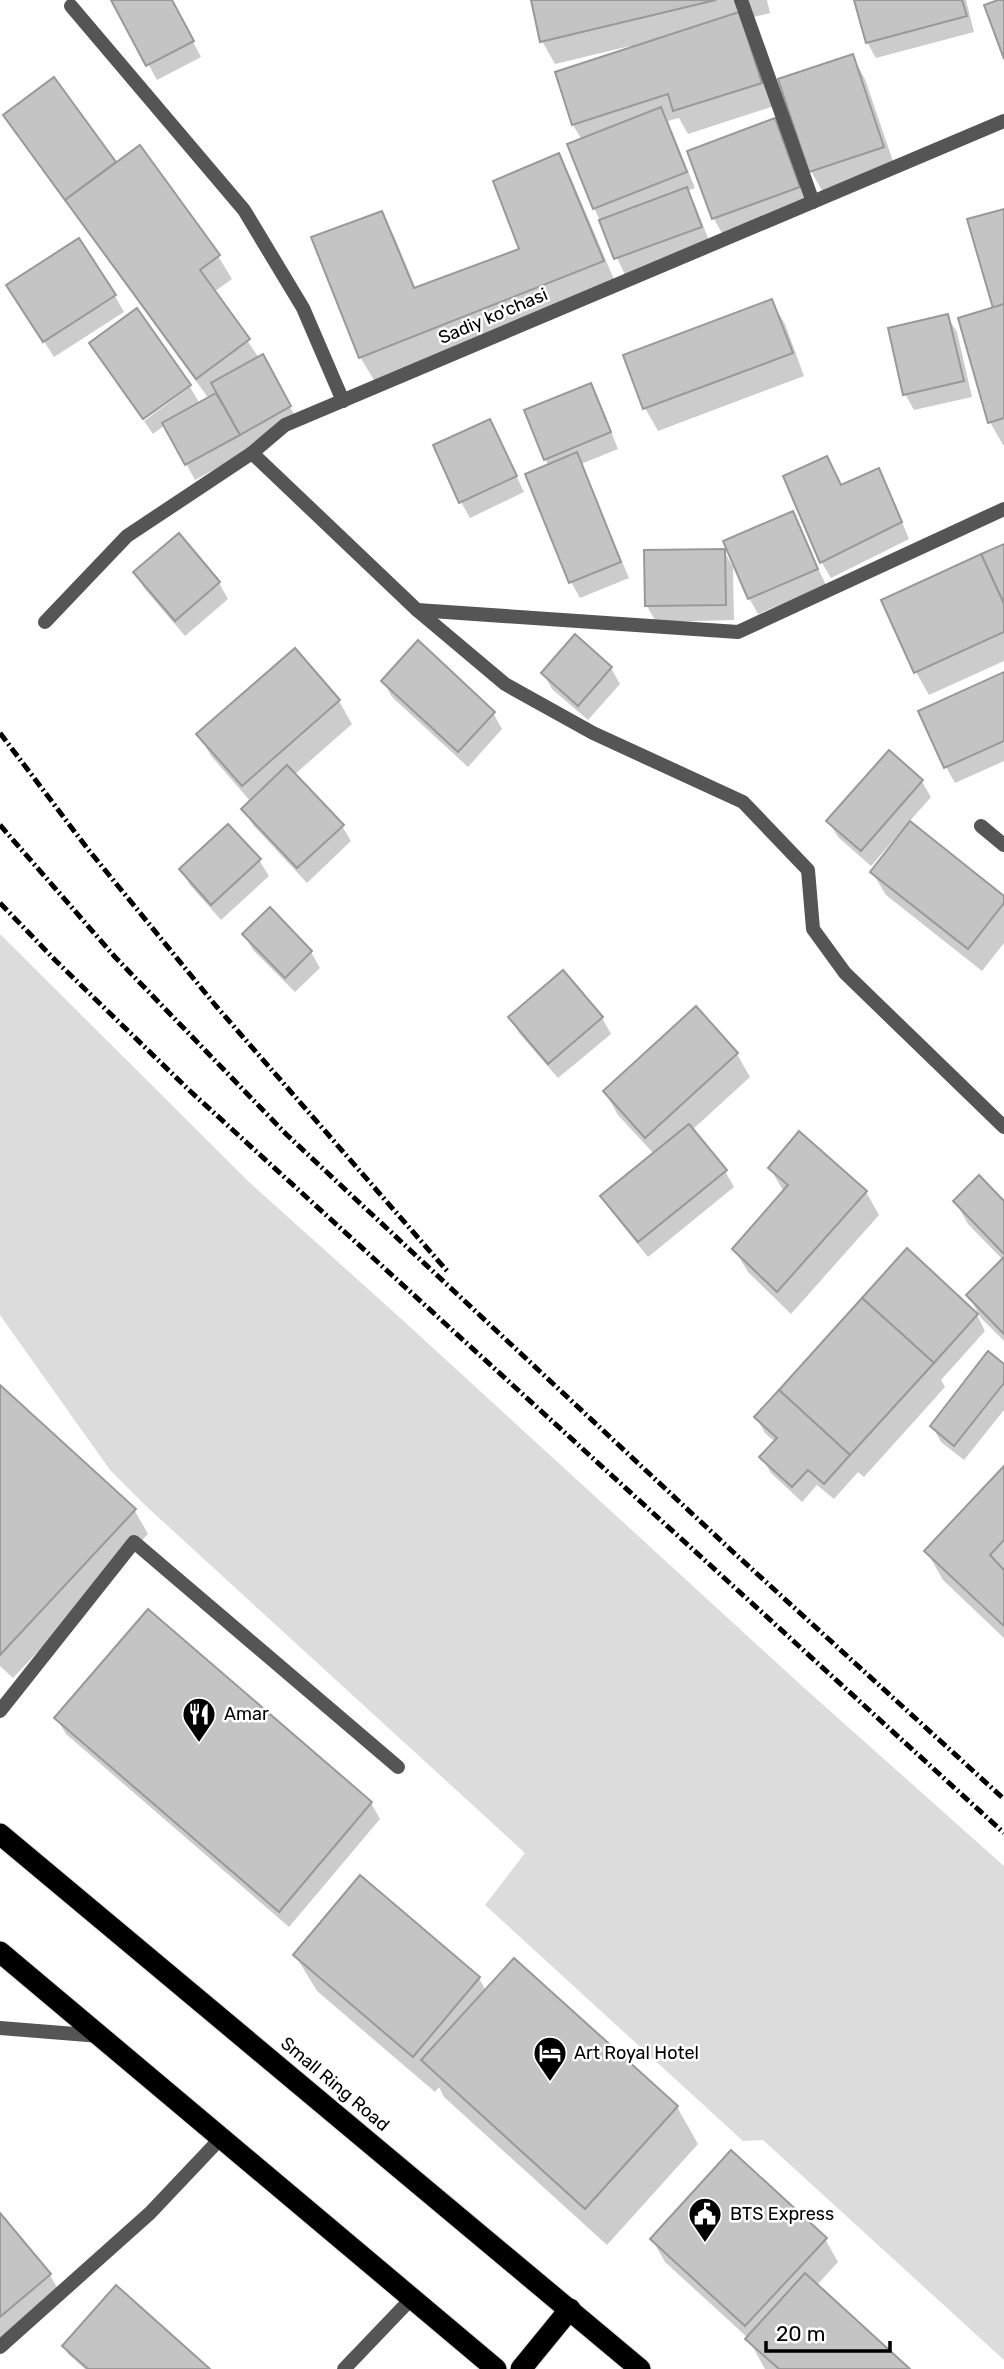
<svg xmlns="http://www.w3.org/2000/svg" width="1004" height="2369" font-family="Rubik,sans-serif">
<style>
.green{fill:#dcdcdc}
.shadow{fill:#0003}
.building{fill:#c4c4c4;stroke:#999;stroke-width:2}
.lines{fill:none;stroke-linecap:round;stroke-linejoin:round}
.highway-casing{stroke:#dbdbdb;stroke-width:23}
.lane{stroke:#555;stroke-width:14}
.street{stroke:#555;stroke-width:14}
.highway{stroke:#000;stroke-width:21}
.rail{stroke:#000;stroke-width:5;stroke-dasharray:10 3.5 2 3.5;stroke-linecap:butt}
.labels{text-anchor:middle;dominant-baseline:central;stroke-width:5;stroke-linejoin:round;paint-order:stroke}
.street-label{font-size:18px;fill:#000;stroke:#fff}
.poi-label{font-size:18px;fill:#000;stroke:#fff;text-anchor:start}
</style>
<rect width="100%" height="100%" fill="#fff"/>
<!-- green -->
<path class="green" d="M0 934 248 1181 397 1315 802 1686 1004 1866V2360L763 2140 743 2141 485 1905 525 1853 146 1506 110 1470 0 1315Z"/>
<!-- shadow -->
<g class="shadow">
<path d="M113 0H171L201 57 157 80Z"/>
<path d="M532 0H767L770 13 741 20 774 106 688 134 679 118 668 121 695 188 687 191 695 205 710 243 625 275 594 208 582 140 573 125 631 49 630 46 555 64 542 41Z"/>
<path d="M856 0H966L974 32 876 58 867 42Z"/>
<path d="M852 56 865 79 896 170 824 194 811 171Z"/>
<path d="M54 80 116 165 218 256 232 279 214 292 259 358 262 357 299 423 195 480 165 425 153 434 144 421 190 387 200 404 209 399 14 131 5 115Z"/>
<path d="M774 121 783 136 808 203 723 235 714 219 689 152Z"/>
<path d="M558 156 571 178 616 284 374 380 360 357 381 213 394 236 416 289 522 250Z"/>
<path d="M1004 211V445H1003L990 422 995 309Z"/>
<path d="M115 296 124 312 54 357 18 301Z"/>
<path d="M771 301 785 324 804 376 658 431 645 408Z"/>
<path d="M947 316 957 332 972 397 914 410 905 394Z"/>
<path d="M590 385 599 401 618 449 581 464 629 578 580 598 571 582 527 475 549 466 545 459Z"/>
<path d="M498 437 524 492 470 518 461 502Z"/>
<path d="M878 470 887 486 909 539 831 578 822 563 786 477 842 487Z"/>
<path d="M792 513 826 585 758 614 749 598Z"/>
<path d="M179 535 219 583 228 599 185 636 144 588 135 572Z"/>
<path d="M1004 546V661L929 695 916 672Z"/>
<path d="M724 551 733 567 734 620 656 622 647 606Z"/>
<path d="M611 668 620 684 588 720 552 689 543 673Z"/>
<path d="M1004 674V761L955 783 946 767Z"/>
<path d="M383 681 493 713 502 729 468 767 392 697Z"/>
<path d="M339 701 352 724 294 775 342 826 351 841 307 883 253 825 244 809 251 802 212 757 198 734Z"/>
<path d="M889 752 922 782 931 797 909 822 1004 898V943L982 971 886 895 872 872 899 838 897 836 871 866 838 837 828 821Z"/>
<path d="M259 860 269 876 221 920 190 885 181 869Z"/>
<path d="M244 934 311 952 320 968 295 992 253 950Z"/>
<path d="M510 1017 602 1018 611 1034 558 1078 519 1033Z"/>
<path d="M737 1054 750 1077 692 1130 725 1171 734 1187 648 1257 612 1212 603 1196 654 1154 618 1115 605 1092Z"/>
<path d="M770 1168 866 1192 879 1215 791 1314 748 1272 734 1249 784 1192Z"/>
<path d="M955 1201 1004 1203V1341L981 1318 968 1295 1003 1260 968 1224Z"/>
<path d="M977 1315 985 1331 941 1380 945 1387 864 1477 858 1472 834 1499 817 1485 802 1502 771 1473 761 1457 775 1442 765 1433 756 1417Z"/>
<path d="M1004 1367V1410L964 1460 941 1442 932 1426Z"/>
<path d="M0 1387 135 1511 148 1534 13 1678 0 1666Z"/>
<path d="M1004 1469V1638L943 1580 927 1552Z"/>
<path d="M148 1611 371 1803 380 1819 289 1927 66 1734 57 1719Z"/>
<path d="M295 1955 479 1978 486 1991 514 1960 677 2107 698 2144 607 2245 444 2097 439 2087 435 2092 317 1991Z"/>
<path d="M0 2215 50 2275 63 2298 0 2351Z"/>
<path d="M652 2239H825L838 2262 816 2286 908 2369H765L748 2338 665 2262Z"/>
<path d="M64 2346 207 2369H85L68 2354Z"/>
</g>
<!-- building -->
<g class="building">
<path d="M111 0H172L194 41 146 66Z"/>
<path d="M531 0H716L540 42Z"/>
<path d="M854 0H962L967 16 866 43Z"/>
<path d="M998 0H1004V59L984 5Z"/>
<path d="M739 12 762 83 673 111 668 94 572 125 555 72Z"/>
<path d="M853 54 884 147 809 172 778 79Z"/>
<path d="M54 77 116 162 65 200 3 115Z"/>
<path d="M661 107 687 172 593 209 567 144Z"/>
<path d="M775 118 800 187 712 219 687 151Z"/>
<path d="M140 145 220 255 200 270 250 339 196 379 65 200Z"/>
<path d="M559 153 604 261 359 358 311 237 382 211 414 288 519 249 493 181Z"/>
<path d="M687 187 702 227 614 259 599 220Z"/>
<path d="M1004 209V304L993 308 967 219Z"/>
<path d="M79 238 116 295 43 342 6 285Z"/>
<path d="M772 299 793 353 643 409 623 355Z"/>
<path d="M1004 304V418L988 423 958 318Z"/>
<path d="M137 308 191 385 143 419 89 343Z"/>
<path d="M948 314 964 381 903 395 888 328Z"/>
<path d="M263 354 291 406 240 435 211 383Z"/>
<path d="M591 383 611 432 544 460 524 410Z"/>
<path d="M216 393 240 435 185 465 162 423Z"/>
<path d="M490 419 517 476 459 503 433 445Z"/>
<path d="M577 452 621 562 569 583 525 474Z"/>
<path d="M827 456 841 485 879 468 902 522 820 563 783 476Z"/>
<path d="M793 511 818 569 748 599 723 541Z"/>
<path d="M179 533 220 582 175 621 133 572Z"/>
<path d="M1004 544V604L981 554Z"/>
<path d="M725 549 726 605 645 606 644 550Z"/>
<path d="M981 554 1004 604V632L914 673 881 600Z"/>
<path d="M575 634 612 667 578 706 541 673Z"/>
<path d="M418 640 495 712 458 752 381 681Z"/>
<path d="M295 648 340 700 242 786 196 734Z"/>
<path d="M1004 672V741L944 768 918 711Z"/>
<path d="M889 750 923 780 861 851 826 821Z"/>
<path d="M287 765 344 825 297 868 241 809Z"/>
<path d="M910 821 1004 896V903L968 949 870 872Z"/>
<path d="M228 824 261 859 211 905 179 869Z"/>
<path d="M270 907 312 951 285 978 242 934Z"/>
<path d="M563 970 603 1017 548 1064 508 1017Z"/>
<path d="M696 1006 738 1053 645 1138 603 1091Z"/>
<path d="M689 1124 727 1170 638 1242 600 1196Z"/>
<path d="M799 1131 867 1191 777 1292 732 1249 788 1185 768 1168Z"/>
<path d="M979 1175 1004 1201V1254L953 1201Z"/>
<path d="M907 1248 978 1314 934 1363 862 1298Z"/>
<path d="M1004 1257V1334L966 1295Z"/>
<path d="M862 1298 934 1363 850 1455 779 1390Z"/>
<path d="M988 1351 1004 1364V1383L954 1446 930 1426Z"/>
<path d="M0 1385 136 1509 0 1655Z"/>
<path d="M779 1390 850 1455 824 1484 808 1470 792 1487 759 1457 777 1438 754 1417Z"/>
<path d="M1004 1466V1540L990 1555 1004 1570V1626L924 1551Z"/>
<path d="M148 1609 372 1802 279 1912 54 1718Z"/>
<path d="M360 1875 480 1977 413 2057 293 1955Z"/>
<path d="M514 1958 678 2106 585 2209 421 2060Z"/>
<path d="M731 2150 827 2238 745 2326 650 2239Z"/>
<path d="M0 2213 51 2274 0 2317Z"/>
<path d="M805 2273 910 2369H779L745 2339Z"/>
<path d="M116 2285 210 2369H88L62 2346Z"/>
</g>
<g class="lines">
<defs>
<g id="highway">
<path d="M0 1834 640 2369"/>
<path d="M0 1952 496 2369"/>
<path d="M521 2369 570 2309"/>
</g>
</defs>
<!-- highway casing -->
<use href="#highway" class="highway-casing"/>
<!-- lane -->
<g class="lane">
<path d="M741 0 813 202"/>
<path d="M71 6 244 210 303 308 343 401"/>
<path d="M417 610 505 684 593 733 743 802 808 870 813 929 845 973 1004 1127"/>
<path d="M0 1711 134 1542 398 1767"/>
<path d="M0 2028 100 2036"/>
<path d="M0 2347 150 2213 221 2138"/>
<path d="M344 2369 412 2298"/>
</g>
<!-- street -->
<g class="street">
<path d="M252 453 417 610 738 632 1004 509"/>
<path d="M45 622 127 536 252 453 285 425 1004 121"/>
<path d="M981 826 1004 845"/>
</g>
<!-- highway -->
<use href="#highway" class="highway"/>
<!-- rail -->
<g class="rail">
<path d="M0 733 87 848 216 1006 448 1272"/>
<path d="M0 825 115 957 287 1135 732 1551 1004 1799"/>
<path d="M0 903 56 961 190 1091 1004 1833"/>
</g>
</g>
<!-- icons -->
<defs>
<symbol id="restaurant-pin" viewBox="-11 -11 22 30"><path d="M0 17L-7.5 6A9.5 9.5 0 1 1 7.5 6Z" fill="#000" stroke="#fff"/><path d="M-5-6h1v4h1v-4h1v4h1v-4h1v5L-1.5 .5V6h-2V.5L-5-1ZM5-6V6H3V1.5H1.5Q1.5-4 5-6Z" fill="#fff"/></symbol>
<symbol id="hotel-pin" viewBox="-11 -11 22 30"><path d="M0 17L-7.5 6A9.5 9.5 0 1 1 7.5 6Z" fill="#000" stroke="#fff"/><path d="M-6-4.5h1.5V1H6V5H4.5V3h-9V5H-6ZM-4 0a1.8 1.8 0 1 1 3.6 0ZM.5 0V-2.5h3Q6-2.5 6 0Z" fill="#fff"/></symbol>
<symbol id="civic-pin" viewBox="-11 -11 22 30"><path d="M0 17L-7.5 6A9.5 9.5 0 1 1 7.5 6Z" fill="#000" stroke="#fff"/><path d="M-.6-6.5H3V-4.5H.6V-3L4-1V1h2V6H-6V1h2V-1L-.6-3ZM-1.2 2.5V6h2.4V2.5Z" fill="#fff"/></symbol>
</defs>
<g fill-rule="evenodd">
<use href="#restaurant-pin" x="180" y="1695" width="38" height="52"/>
<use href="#hotel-pin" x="531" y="2034" width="38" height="52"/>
<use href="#civic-pin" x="686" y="2195" width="38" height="52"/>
</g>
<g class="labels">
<!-- street labels -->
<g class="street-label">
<text transform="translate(493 316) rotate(-23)">Sadiy ko'chasi</text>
<text transform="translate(335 2084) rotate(40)">Small Ring Road</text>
</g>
<!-- poi labels -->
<g class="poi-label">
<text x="224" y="1714">Amar</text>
<text x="574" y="2053">Art Royal Hotel</text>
<text x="730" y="2214">BTS Express</text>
</g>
</g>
<!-- scale -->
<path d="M766 2341v10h124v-10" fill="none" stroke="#000000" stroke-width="3.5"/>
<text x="776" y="2341" font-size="21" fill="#000000" stroke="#ffffff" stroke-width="5" paint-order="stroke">20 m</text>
</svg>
